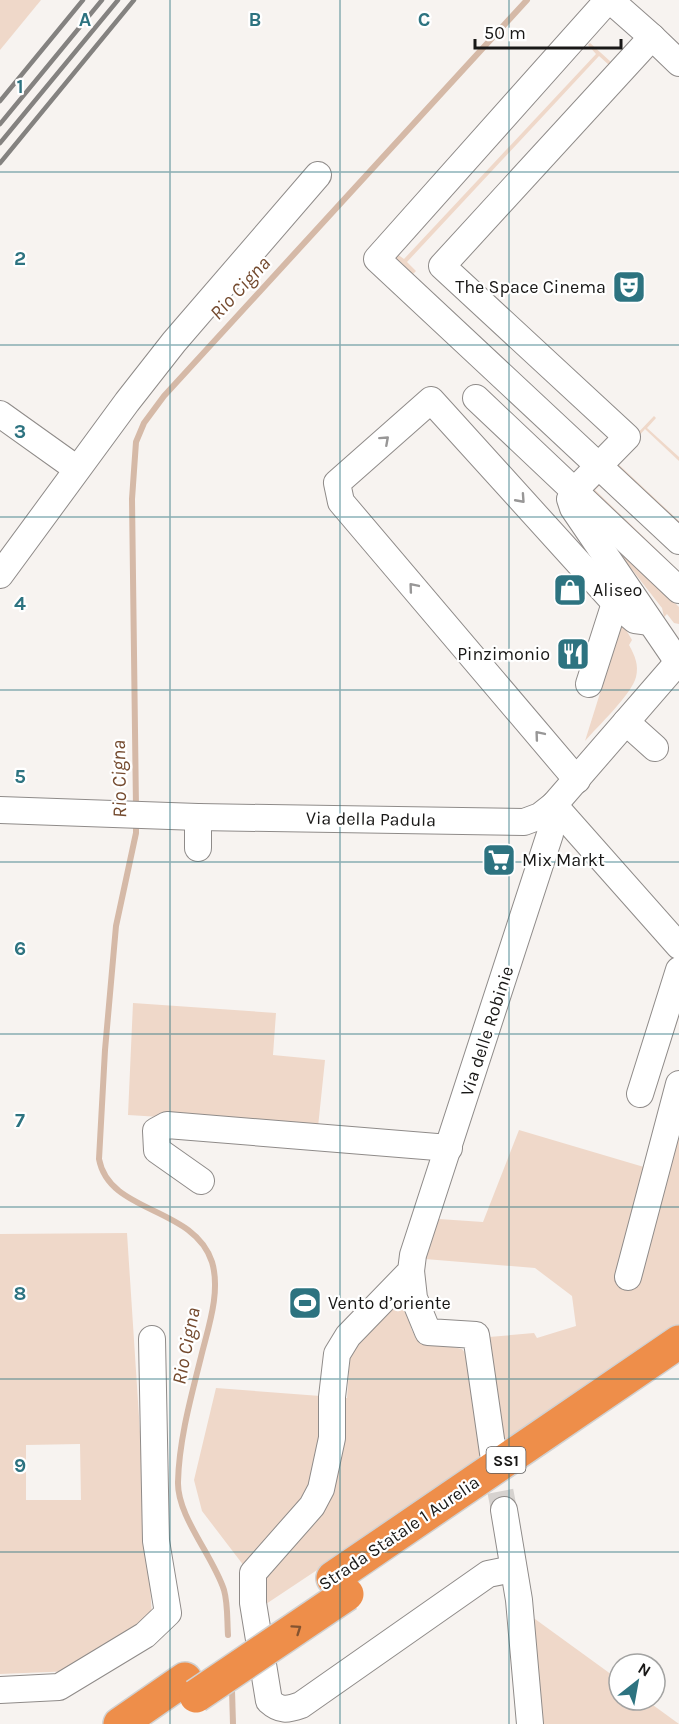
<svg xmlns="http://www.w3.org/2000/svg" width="679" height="1724" font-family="Karla,sans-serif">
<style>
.green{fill:#efd8c9;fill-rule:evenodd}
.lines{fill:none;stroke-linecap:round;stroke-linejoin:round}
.stream{stroke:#d5b9a7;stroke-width:6}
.minor-tunnel{stroke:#d6d2cf;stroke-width:26;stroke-dasharray:26 13;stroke-linecap:butt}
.minor-casing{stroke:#8f8b89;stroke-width:28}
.highway-casing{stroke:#d1d1d1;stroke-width:36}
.minor{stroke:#fff;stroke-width:26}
.highway{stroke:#ee8e4a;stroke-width:33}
.rail{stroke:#848280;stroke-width:4.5}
.highway-bridge-casing{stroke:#d1d1d1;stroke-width:36;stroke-linecap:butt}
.highway-bridge{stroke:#ee8e4a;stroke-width:33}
.oneway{stroke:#989797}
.oneway2{stroke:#845330}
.grid{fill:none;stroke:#2d7380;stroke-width:1.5;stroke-opacity:0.55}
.labels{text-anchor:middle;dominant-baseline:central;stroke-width:4.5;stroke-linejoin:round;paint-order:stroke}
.shield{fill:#fff;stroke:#5e5d5d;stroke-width:1.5}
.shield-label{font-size:16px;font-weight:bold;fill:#191817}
.poi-label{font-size:18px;fill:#191817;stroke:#fff;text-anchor:start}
.street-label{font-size:18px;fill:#191817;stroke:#fff}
.water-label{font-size:20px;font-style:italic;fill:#744a2e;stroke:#fff}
.grid-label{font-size:20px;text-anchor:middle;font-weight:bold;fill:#2d7380;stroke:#fff;stroke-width:4.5;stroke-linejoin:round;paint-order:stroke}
</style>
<rect width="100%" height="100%" fill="#f7f3f0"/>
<!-- green -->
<g class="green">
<path d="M0 0H41L0 50Z"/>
<path d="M590 43 611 62 609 65 599 56 407 262 416 271 413 274 395 257 397 254 404 259 596 54 588 45Z"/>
<path d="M654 416 656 418 647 428 679 457V461L645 429 637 438 635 436Z"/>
<path d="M612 462H616L679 521V525Z"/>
<path d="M603 482 595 490 679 571V576L588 489Z"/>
<path d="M605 535 679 607V624L674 623 667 614 664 617 662 608Z"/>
<path d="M622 623 632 640 629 645C635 656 639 665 636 677 632 694 597 727 585 741Z"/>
<path d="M133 1003 276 1013 273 1055 325 1060 318 1127 128 1115Z"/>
<path d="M679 1090V1325L501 1450 489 1337 534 1333 537 1338 576 1326 572 1296 535 1268 425 1259 439 1219 483 1222 519 1130 654 1170Z"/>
<path d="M127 1233 152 1616 73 1671 0 1674V1234ZM80 1444 81 1500H26V1445Z"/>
<path d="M401 1300H407L411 1328 416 1339 462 1349 469 1358 484 1459 263 1606 244 1566 202 1511 194 1480 216 1388 347 1398 350 1357 362 1339Z"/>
<path d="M535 1619 619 1680V1700H646L679 1724H539L529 1624Z"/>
</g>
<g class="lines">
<!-- stream -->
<g class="stream">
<path d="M136 808 132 499 136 442 144 423 164 396 527 0"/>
<path d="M136 821V833L116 926 105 1050 99 1159C109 1214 194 1206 212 1262 221 1292 208 1328 201 1357 191 1397 179 1440 178 1482 177 1516 213 1556 224 1590 228 1604 227 1621 228 1635"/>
<path d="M232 1690 233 1724"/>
</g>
<!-- minor-tunnel -->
<path class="minor-tunnel" d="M493 1453 504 1510"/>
<defs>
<g id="minor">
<path d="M608 0 377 259 679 541"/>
<path d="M610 0 652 37 442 266 627 437 575 490 570 499 573 508 678 662"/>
<path d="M652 37 679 63"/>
<path d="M476 398 679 590"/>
<path d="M0 414 77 469"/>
<path d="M0 575 127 402 174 342 318 175"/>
<path d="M589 684 615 603"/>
<path d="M626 722 655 748"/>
<path d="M577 780 341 502 337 483 431 400 615 603 635 620 650 622"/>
<path d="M554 805 679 946"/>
<path d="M0 810 198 817 524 822 540 816 554 805 679 661"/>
<path d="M198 848V817"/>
<path d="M640 1094 679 970"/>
<path d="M201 1181 157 1150 156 1131 167 1125 449 1148"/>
<path d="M411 1271 414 1298 428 1332 476 1335 493 1453"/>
<path d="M628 1277 679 1084"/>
<path d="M504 1510 519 1600 530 1724"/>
<path d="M513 1569 488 1574 301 1705C287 1710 280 1711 269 1701L253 1603V1573L312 1506 321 1489 332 1438V1397L337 1354 348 1336 411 1271 413 1255 550 834 554 805"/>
<path d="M0 1690 59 1687 145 1635 168 1613 156 1541 152 1339"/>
</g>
<g id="highway">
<path d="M333 1578 679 1342"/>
<path d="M120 1724 185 1679"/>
</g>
</defs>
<!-- minor casing -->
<use href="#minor" class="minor-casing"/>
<!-- highway casing -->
<use href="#highway" class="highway-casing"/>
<!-- minor -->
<use href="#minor" class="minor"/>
<!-- highway -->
<use href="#highway" class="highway"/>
<!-- rail -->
<g class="rail">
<path d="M0 101 83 0"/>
<path d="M0 124 102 0"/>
<path d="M0 143 118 0"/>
<path d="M0 163 134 0"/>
</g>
<defs>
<path id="highway-bridge" d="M196 1696 347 1594"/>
</defs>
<!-- highway-bridge casing -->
<use href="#highway-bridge" class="highway-bridge-casing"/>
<!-- highway-bridge -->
<use href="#highway-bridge" class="highway-bridge"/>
</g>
<!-- one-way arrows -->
<defs><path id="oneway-chevron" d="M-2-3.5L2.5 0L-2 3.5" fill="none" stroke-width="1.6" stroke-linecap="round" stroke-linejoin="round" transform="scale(1.5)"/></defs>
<g class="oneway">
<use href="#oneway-chevron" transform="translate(385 440) rotate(-42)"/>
<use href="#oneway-chevron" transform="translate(521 499) rotate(48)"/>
<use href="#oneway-chevron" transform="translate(413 587) rotate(-130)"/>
<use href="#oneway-chevron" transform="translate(539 735) rotate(-130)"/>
</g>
<use class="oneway2" href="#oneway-chevron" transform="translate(297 1629) rotate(-35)"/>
<!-- grid -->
<path class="grid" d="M170 0V1724M340 0V1724M509 0V1724M0 172H679M0 345H679M0 517H679M0 690H679M0 862H679M0 1034H679M0 1207H679M0 1379H679M0 1552H679"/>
<!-- icons -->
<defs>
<symbol id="theatre-square" viewBox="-11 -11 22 22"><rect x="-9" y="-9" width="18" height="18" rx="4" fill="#2d7380" stroke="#fff"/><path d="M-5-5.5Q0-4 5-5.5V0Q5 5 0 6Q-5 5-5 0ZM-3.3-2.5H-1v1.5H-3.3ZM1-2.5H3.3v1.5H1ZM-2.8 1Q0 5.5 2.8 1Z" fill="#fff"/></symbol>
<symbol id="shop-square" viewBox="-11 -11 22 22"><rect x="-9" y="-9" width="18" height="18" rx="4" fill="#2d7380" stroke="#fff"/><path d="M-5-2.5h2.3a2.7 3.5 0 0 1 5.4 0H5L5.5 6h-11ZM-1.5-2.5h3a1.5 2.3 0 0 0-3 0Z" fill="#fff"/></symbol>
<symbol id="restaurant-square" viewBox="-11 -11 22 22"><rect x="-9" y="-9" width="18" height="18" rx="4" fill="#2d7380" stroke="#fff"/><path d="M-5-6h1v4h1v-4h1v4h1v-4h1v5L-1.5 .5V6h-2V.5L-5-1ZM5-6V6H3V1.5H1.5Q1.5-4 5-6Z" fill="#fff"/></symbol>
<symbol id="supermarket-square" viewBox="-11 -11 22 22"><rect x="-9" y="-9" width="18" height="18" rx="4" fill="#2d7380" stroke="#fff"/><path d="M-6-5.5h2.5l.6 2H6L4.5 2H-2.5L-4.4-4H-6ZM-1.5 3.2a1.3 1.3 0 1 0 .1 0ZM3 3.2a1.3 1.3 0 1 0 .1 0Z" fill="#fff"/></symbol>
<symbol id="stadium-square" viewBox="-11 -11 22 22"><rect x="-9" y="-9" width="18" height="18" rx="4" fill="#2d7380" stroke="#fff"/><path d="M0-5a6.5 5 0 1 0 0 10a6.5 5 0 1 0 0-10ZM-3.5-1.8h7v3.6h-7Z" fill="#fff"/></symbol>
</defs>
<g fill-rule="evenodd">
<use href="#theatre-square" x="610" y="268" width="38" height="38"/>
<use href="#shop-square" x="551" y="571" width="38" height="38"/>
<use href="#restaurant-square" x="554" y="635" width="38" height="38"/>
<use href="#supermarket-square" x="480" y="841" width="38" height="38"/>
<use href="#stadium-square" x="286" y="1284" width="38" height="38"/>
</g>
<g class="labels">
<!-- shield labels -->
<rect class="shield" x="486.5" y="1447" width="39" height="26" rx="4.5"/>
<g class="shield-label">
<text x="506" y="1460">SS1</text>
</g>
<!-- poi labels -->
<g class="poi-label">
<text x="606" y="287" text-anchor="end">The Space Cinema</text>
<text x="593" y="590">Aliseo</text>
<text x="550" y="654" text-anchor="end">Pinzimonio</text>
<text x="522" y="860">Mix Markt</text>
<text x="328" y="1303">Vento d’oriente</text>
</g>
<!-- street labels -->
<g class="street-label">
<text transform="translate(371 819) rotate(1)">Via della Padula</text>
<text transform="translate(487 1031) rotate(-72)">Via delle Robinie</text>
<text transform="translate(399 1533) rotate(-34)">Strada Statale 1 Aurelia</text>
</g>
<!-- water labels -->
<g class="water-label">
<text transform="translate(240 288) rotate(-47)">Rio Cigna</text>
<text transform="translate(119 779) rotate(-91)">Rio Cigna</text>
<text transform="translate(186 1346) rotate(-79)">Rio Cigna</text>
</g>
</g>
<g class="grid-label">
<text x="85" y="26">A</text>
<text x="255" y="26">B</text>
<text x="424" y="26">C</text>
<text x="20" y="93">1</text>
<text x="20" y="265">2</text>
<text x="20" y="438">3</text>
<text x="20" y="610">4</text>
<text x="20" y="783">5</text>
<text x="20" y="955">6</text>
<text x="20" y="1127">7</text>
<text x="20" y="1300">8</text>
<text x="20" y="1472">9</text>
</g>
<!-- north arrow -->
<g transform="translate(637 1682) rotate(31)"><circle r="28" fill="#ffffff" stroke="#a3a3a2" stroke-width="1.5"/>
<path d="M0-4.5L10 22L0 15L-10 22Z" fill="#2d7380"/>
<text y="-9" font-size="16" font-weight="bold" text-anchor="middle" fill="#191817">N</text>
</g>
<!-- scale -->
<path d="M475 39v9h146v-9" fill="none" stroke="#191817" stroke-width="3"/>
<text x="484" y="39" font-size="18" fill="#191817" stroke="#ffffff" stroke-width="4.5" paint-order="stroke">50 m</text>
</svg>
